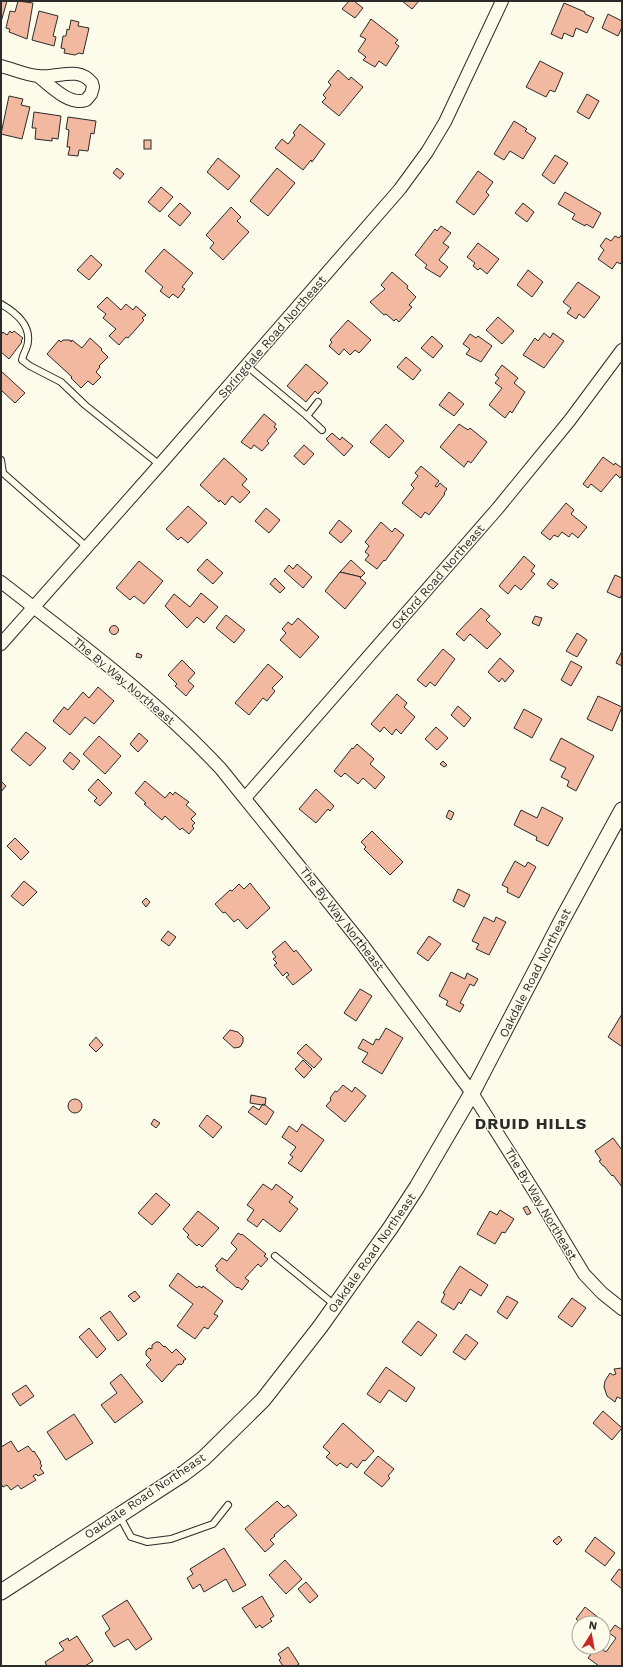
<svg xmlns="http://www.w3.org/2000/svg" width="623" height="1667" font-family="'Work Sans',sans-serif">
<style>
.building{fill:#f2b8a0;stroke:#2b2b2b}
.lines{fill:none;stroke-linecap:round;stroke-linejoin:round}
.service-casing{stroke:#2b2b2b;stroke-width:8}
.minor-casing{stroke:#2b2b2b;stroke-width:14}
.tertiary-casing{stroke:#2b2b2b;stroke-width:17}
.service{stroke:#fdfbea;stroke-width:6}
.minor{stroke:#fdfbea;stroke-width:12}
.tertiary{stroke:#fdfbea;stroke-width:15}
.labels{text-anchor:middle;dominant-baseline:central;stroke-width:3;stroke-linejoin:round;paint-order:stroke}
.street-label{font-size:12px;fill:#2b2b2b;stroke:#fdfbea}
.district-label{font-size:16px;font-weight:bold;letter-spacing:1px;fill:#2b2b2b;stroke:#fdfbea}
</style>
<rect width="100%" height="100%" fill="#fdfbea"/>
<!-- building -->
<g class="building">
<path d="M1 1H7L1 22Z"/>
<path d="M18 1 33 3 27 39 9 32 10 29 6 28 10 11 15 12Z"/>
<path d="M349 1H354L363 8 355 18 342 9Z"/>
<path d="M402 1H419L412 9Z"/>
<path d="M564 3 585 12V14L594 18 587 33 576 28 573 37 564 33 562 39 551 34Z"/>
<path d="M39 11 58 16 53 36 56 37 54 46 32 40Z"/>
<path d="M608 14 622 21V27L618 36 602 28Z"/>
<path d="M371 19 398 40 395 43 399 46 386 66 379 61 375 67 363 60 366 57 358 51 366 39 360 36Z"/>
<path d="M71 20 79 22 78 26 89 28 83 54 79 53 75 55 64 53 65 49 61 48 63 36H66L67 29 69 30Z"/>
<path d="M540 61 563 73 555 92 550 90 546 97 526 87Z"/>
<path d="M338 70 349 80 351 77 363 87 339 116 322 102 326 98 323 95 331 85 328 82Z"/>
<path d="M587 94 599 101 589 119 577 112Z"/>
<path d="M9 96 23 99 21 105 30 107 22 139 1 134Z"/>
<path d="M34 112 61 116 58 139 52 138V141L35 139 36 128H32Z"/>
<path d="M68 117 96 121 94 134 91 133 88 151 79 150 78 156 68 155 70 147H67L69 130 66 129Z"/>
<path d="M514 121 527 129 525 131 536 138 523 159 510 151 504 160 494 154Z"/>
<path d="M300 124 325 144 312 162 311 160 303 170 275 148 282 139 288 144 295 135 293 133Z"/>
<rect x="144" y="140" width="7" height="9"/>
<path d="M555 155 568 163 554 184 542 175Z"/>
<path d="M218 158 240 176 228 190 207 172Z"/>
<path d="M117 168 124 174 120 179 113 173Z"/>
<path d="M277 168 295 183 268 216 250 201Z"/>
<path d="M478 171 493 182 486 192 489 195 474 215 456 202Z"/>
<path d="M161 187 173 197 160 212 148 202Z"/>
<path d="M565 192 601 213 593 228 586 224 585 226 572 219 575 214 558 204Z"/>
<path d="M180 203 191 213 180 226 168 216Z"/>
<path d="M523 203 534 212 527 222 515 213Z"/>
<path d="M231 207 241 217 237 221 249 232 223 260 210 248 214 243 206 235Z"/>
<path d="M441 226 451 233 443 243 449 247 439 260 448 267 440 277 425 268 427 265 415 255 435 229 437 231Z"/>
<path d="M622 234V261L620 264 617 262 612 269 598 259 604 250 600 246 606 238 611 241 615 236 619 238Z"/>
<path d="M478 243 499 259 487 274 480 268 478 270 473 266 475 263 467 257Z"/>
<path d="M164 249 193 273 182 287 185 289 178 298 173 294 169 298 160 291 163 287 145 271Z"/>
<path d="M91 255 102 265 89 280 77 270Z"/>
<path d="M528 270 543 282 532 297 517 285Z"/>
<path d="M392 272 408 286 407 288 416 297 409 305 412 307 399 322 396 319 394 321 386 314 384 315 370 302 385 289 381 285Z"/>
<path d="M578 282 600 297 584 318 579 314 576 319 567 313 571 308 563 302Z"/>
<path d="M107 297 121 310 126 304 133 310 136 306 146 315 142 318 144 320 128 338 126 337 119 345 109 336 116 329 103 318 106 314 97 307Z"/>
<path d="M498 317 514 331 502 344 486 330Z"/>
<path d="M348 320 371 340 359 353 355 350 350 355 344 349 339 355 329 346 332 342 330 340Z"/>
<path d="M10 331 12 333 14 331 23 338 21 341 22 342 9 359 1 352V335L3 332 7 335Z"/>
<path d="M544 333 550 338 553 333 564 341 544 368 523 355 535 338 538 341Z"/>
<path d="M470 334 476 338 478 336 492 346 481 362 466 354 470 349 463 344Z"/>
<path d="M432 336 443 346 433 358 421 348Z"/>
<path d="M90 338 102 349 101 350 108 357 99 366 100 367 96 372 101 377 93 385 88 381 81 388 71 378 72 377 47 354 59 340 61 342 63 340H70L71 342 72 340 82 348Z"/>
<path d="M406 357 421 370 413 380 397 367Z"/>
<path d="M306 364 328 383 318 394 315 391 306 402 287 386Z"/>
<path d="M502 365 518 378 514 383 525 392 512 413 510 411 505 418 489 405 502 388 495 383 499 378 495 375Z"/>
<path d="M1 371 25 393 15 403 1 390Z"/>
<path d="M449 392 464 404 454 416 439 405Z"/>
<path d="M264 414 276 424 274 427 277 429 267 441 269 443 262 451 254 445 251 449 241 442Z"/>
<path d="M386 424 404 441 389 458 370 442Z"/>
<path d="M459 424 468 430 470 428 487 442 471 463 468 461 464 467 440 447Z"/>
<path d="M332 433 340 440 342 437 353 446 344 456 326 439Z"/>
<path d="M304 445 314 454 304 465 294 456Z"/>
<path d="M603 457 614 465 615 463 622 468V475L620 478 616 474 601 492 591 484 588 488 583 484Z"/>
<path d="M224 458 247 479 242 485 250 492 240 503 232 496 225 505 220 500 219 502 200 485Z"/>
<path d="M421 466 439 481 435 486 437 487 440 483 447 489 444 493 445 494 429 515 425 512 421 518 402 503 414 488 411 485 418 476 415 473Z"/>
<path d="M566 503 574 510 571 514 587 527 578 538 572 533 569 537 562 532 558 537 554 535 550 540 541 533Z"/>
<path d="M188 506 207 523 188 543 181 537 178 540 166 529Z"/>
<path d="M266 508 280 520 269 533 255 521Z"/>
<path d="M339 520 352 531 341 543 329 533Z"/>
<path d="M381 522 392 532 395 528 404 535 385 561 384 560 377 569 365 560 369 555 365 552 369 546 365 542Z"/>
<path d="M524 556 535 566 531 571 535 574 521 590 515 585 508 594 499 586Z"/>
<path d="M207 559 223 573 213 584 197 570Z"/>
<path d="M351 560 365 573 361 577 340 572Z"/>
<path d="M139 561 163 581 144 604 134 596 130 600 116 588Z"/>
<path d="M297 564 312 577 303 588 284 571 289 565 293 569Z"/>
<path d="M340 572 361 577 360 578 366 583 345 609 325 591Z"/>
<path d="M615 575 622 578V594L620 598 607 592Z"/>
<path d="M275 578 285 588 280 593 270 584Z"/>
<path d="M551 579 558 584 553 589 547 584Z"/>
<path d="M201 593 218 607 204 623 197 617 187 628 165 606 174 594 190 607Z"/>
<path d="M481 608 490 616 486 620 501 634 487 649 470 634 464 641 456 634Z"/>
<path d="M226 615 245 630 234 643 216 628Z"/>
<path d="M535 616 542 618 539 626 532 623Z"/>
<path d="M298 618 319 637 300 658 280 640 286 633 282 629 288 622 292 625Z"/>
<circle cx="114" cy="630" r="4.5"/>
<path d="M577 633 587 640 577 657 566 651Z"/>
<path d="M443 649 455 659 435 686 430 682 426 687 417 680Z"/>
<path d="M622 651V666L616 663Z"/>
<path d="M137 653 142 655 141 658 136 657Z"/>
<path d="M500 658 514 671 505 682 502 678 499 682 488 672Z"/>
<path d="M182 660 195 673 188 681 194 686 186 696 175 686 177 684 168 675Z"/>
<path d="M571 661 582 667 571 686 561 680Z"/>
<path d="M268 664 283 677 272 688 275 691 267 701 263 698 249 715 235 703Z"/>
<path d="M98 687 114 701 94 724 85 717 70 735 53 721 64 707 68 710 83 692 89 698Z"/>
<path d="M397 694 407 703 404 707 415 717 401 734 396 729 392 735 384 727 380 732 371 724Z"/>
<path d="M598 696 622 707 612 731 587 719Z"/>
<path d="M458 706 471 718 464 727 451 715Z"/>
<path d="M524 709 542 719 532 738 514 728Z"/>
<path d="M436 727 448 738 437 750 425 739Z"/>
<path d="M26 732 46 748 30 766 11 750Z"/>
<path d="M139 733 148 741 138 752 130 744Z"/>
<path d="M99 736 121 756 105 774 83 754Z"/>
<path d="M561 738 594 756 576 791 567 786 569 781 561 777 566 768 550 760Z"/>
<path d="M357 744 374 759 370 764 385 777 375 789 363 778 358 784 345 773 341 777 334 771 352 748 353 749Z"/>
<path d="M70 752 80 761 73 770 63 761Z"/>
<path d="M443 761 447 765 444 767 440 764Z"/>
<path d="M98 779 112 793 100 806 94 801 97 798 88 790Z"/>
<path d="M1 781 6 786 1 792Z"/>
<path d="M145 781 165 798 170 792 173 795 175 792 189 802 186 805 196 814 191 819 195 823 192 826 194 828 189 834 182 828 180 830 165 816 162 820 144 804 146 803 135 793Z"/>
<path d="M316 789 334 806 330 811 328 809 316 823 299 809Z"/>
<path d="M542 807 563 818 548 846 536 840 537 837 514 825 521 810 537 818Z"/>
<path d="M449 810 454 813 451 820 446 817Z"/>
<path d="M372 831 403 862 390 875 364 849 366 847 361 842Z"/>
<path d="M15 838 29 852 21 860 7 846Z"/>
<path d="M515 861 525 867 528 862 536 867 519 898 507 892 508 888 502 885Z"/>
<path d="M24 881 37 892 23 906 11 896Z"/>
<path d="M250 883 270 908 247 929 238 919 234 922 225 912 223 913 215 904 230 890 232 891 239 884 244 889Z"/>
<path d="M458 889 470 895 464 907 453 901Z"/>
<path d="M146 898 150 902 146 907 142 902Z"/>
<path d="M484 917 494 922 496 917 506 922 489 955 476 949 479 944 472 941Z"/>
<path d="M168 931 176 937 169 946 161 940Z"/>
<path d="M429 936 441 944 428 961 417 953Z"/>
<path d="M285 941 294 952 296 950 312 970 293 985 286 977 289 975 287 972 283 976 274 965 277 963 273 959 276 957 272 952Z"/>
<path d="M451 972 465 979 467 973 478 979 474 986 470 984 460 1003 464 1005 460 1012 446 1005 448 1001 439 996Z"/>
<path d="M360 989 372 996 356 1021 344 1013Z"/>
<path d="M622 1014V1044L621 1046 608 1037Z"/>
<path d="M386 1028 403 1038 382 1074 362 1062 368 1053 358 1048 363 1039 373 1045 376 1039 379 1040Z"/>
<path d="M230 1030 238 1032 243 1037V1042L240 1047 234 1048 223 1038Z"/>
<path d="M96 1037 103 1045 96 1052 89 1045Z"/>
<path d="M306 1044 322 1059 314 1068 297 1053Z"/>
<path d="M303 1060 312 1069 304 1078 295 1069Z"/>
<path d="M343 1085 352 1092 355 1087 366 1096 345 1122 326 1106 331 1100 330 1098 335 1091 337 1092Z"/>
<path d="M251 1095 266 1098 265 1105 263 1104 262 1105 250 1103Z"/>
<circle cx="75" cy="1106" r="7"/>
<path d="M262 1105H265L274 1112 266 1125 248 1112 253 1106 259 1110Z"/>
<path d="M207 1115 222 1127 213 1138 199 1126Z"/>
<path d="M154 1119 160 1123 156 1128 151 1124Z"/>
<path d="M302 1124 324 1140 301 1172 288 1163 293 1157 290 1155 296 1147 282 1137 289 1126 297 1132Z"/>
<path d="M613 1138 622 1150V1187L613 1175 612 1176 604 1166H603L599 1161 601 1160 595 1151Z"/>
<path d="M263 1184 272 1190 276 1184 293 1197 289 1202 298 1209 280 1232 263 1219 257 1227 247 1220 254 1210 247 1205Z"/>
<path d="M156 1193 170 1205 152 1225 138 1213Z"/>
<path d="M527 1206 531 1213 527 1215 523 1208Z"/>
<path d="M500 1210 514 1219 505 1233 502 1232 495 1244 477 1234 490 1211 497 1215Z"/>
<path d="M198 1211 219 1228 202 1247 199 1244 197 1246 187 1237 189 1235 183 1229Z"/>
<path d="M238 1233 241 1235 242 1234 266 1254 264 1256 268 1259 261 1267 258 1264 245 1278 249 1281 242 1290 238 1287 237 1288 216 1270 218 1269 215 1266 222 1258 227 1261 237 1249 231 1243Z"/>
<path d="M460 1266 488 1285 481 1296 470 1289 461 1304 459 1302 454 1310 441 1302 445 1294 443 1293Z"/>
<path d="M178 1273 197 1288 199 1286 202 1288 203 1286 223 1301 214 1314 218 1316 208 1329 204 1327 195 1339 177 1326 193 1304 169 1286Z"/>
<path d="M135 1291 140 1297 134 1302 128 1296Z"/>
<path d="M507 1296 518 1302 507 1319 497 1312Z"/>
<path d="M572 1298 586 1308 572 1327 558 1317Z"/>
<path d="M110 1311 127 1334 118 1341 100 1318Z"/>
<path d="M418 1321 437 1335 421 1356 402 1342Z"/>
<path d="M89 1328 106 1349 97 1358 79 1337Z"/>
<path d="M466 1334 478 1343 465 1360 453 1352Z"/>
<path d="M156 1342H159L164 1347 165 1346 172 1353 176 1349 186 1359 183 1361 184 1362 181 1365 180 1364 177 1365 162 1382 146 1365 151 1360 146 1355V1351L149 1348 152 1349V1345Z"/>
<path d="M386 1367 415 1388 406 1402 389 1390 380 1403 367 1394Z"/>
<path d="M622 1368V1399L617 1397 615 1402 607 1396 604 1387 605 1381 610 1373 613 1375 616 1374 614 1369Z"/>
<path d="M121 1374 143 1402 115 1423 101 1405 117 1393 110 1383Z"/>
<path d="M26 1385 34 1396 20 1406 12 1394Z"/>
<path d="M603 1411 622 1428 612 1440 593 1423Z"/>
<path d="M74 1414 93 1443 66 1460 47 1432Z"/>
<path d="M343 1423 374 1451 365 1461 363 1460 357 1468 351 1463 347 1468 340 1463 337 1466 326 1457 330 1453 323 1447Z"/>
<path d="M11 1441 18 1452 28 1446 33 1452 34 1451 41 1462 40 1463 42 1466 40 1468 44 1473 38 1476 36 1474 33 1476 36 1480 21 1489 18 1485 11 1490 7 1485 3 1487 1 1484V1447Z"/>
<path d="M378 1456 394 1469 388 1476 390 1478 382 1487 364 1473Z"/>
<path d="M277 1501 284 1508 288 1505 297 1515 274 1535 275 1536 270 1540 274 1544 265 1552 245 1529Z"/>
<path d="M559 1536 562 1540 557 1545 553 1541Z"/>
<path d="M595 1537 615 1553 605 1566 585 1551Z"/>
<path d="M224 1548 246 1585 233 1592 226 1579 204 1592 200 1584 193 1589 187 1578 193 1574 190 1569Z"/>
<path d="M285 1560 302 1579 286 1594 269 1575Z"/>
<path d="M619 1569 622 1571V1589L611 1580Z"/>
<path d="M306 1582 318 1596 310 1603 298 1589Z"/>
<path d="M262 1596 274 1616 270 1619 272 1621 262 1628 260 1625 256 1628 242 1608Z"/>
<path d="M127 1600 152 1639 136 1650 128 1639 114 1647 105 1633 110 1629 102 1616Z"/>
<path d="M585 1607 604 1622 603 1624 581 1623 576 1619Z"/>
<path d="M615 1625 622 1630V1666H599L588 1658 596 1647H599L606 1652 616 1638 609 1633Z"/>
<path d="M77 1636 93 1661 85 1666H47L45 1662 64 1650 59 1643 68 1638 69 1641Z"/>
<path d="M288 1647 299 1664 296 1666H283L279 1660 281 1658 278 1654Z"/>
</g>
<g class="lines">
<defs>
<g id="service">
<path d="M1 304C15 312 30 324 28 341 28 348 23 353 22 360L30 366 61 382 85 405 160 465"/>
<path d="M247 366 307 416 318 402"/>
<path d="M307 416 322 430"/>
<path d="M1 460 3 473 87 547"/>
<path d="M275 1256 336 1306"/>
<path d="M119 1515 131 1537 147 1542 171 1539 213 1524 228 1505"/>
</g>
<g id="minor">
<path d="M1 66C13 69 26 75 38 76 56 79 78 65 92 83L93 87 91 94 86 100C69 106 51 86 38 76"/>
<path d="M1 582C77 641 156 699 221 769L362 944 472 1093 542 1204 584 1274 602 1293 622 1309"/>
<path d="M1 644 164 460 400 189 427 152 445 122 502 1"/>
<path d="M245 798 498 508 570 420 622 350"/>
</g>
<path id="tertiary" d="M1 1592 183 1474 204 1458 263 1400 320 1327 391 1227 417 1187 472 1093 562 920 622 810"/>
</defs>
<!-- service casing -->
<use href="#service" class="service-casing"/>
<!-- minor casing -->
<use href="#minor" class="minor-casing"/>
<!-- tertiary casing -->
<use href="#tertiary" class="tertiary-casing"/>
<!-- service -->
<use href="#service" class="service"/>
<!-- minor -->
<use href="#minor" class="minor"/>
<!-- tertiary -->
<use href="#tertiary" class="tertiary"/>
</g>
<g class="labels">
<!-- street labels -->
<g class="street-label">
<text transform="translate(272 337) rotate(-49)">Springdale Road Northeast</text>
<text transform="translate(438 577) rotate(-49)">Oxford Road Northeast</text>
<text transform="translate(124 681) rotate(40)">The By Way Northeast</text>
<text transform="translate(342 919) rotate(52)">The By Way Northeast</text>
<text transform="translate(535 973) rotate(-63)">Oakdale Road Northeast</text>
<text transform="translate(541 1204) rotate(59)">The By Way Northeast</text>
<text transform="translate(372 1253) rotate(-55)">Oakdale Road Northeast</text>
<text transform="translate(145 1496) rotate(-34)">Oakdale Road Northeast</text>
</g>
<!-- district labels -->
<g class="district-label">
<text x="531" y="1123">DRUID HILLS</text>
</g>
</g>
<!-- border -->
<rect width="623" height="1667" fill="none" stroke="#2b2b2b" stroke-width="4"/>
<!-- north arrow -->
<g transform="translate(591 1635) rotate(11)"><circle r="19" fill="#fdfbea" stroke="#a9a89e"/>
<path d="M0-3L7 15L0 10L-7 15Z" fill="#c62828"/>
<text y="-6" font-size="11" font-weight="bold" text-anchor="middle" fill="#2b2b2b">N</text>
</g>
</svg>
